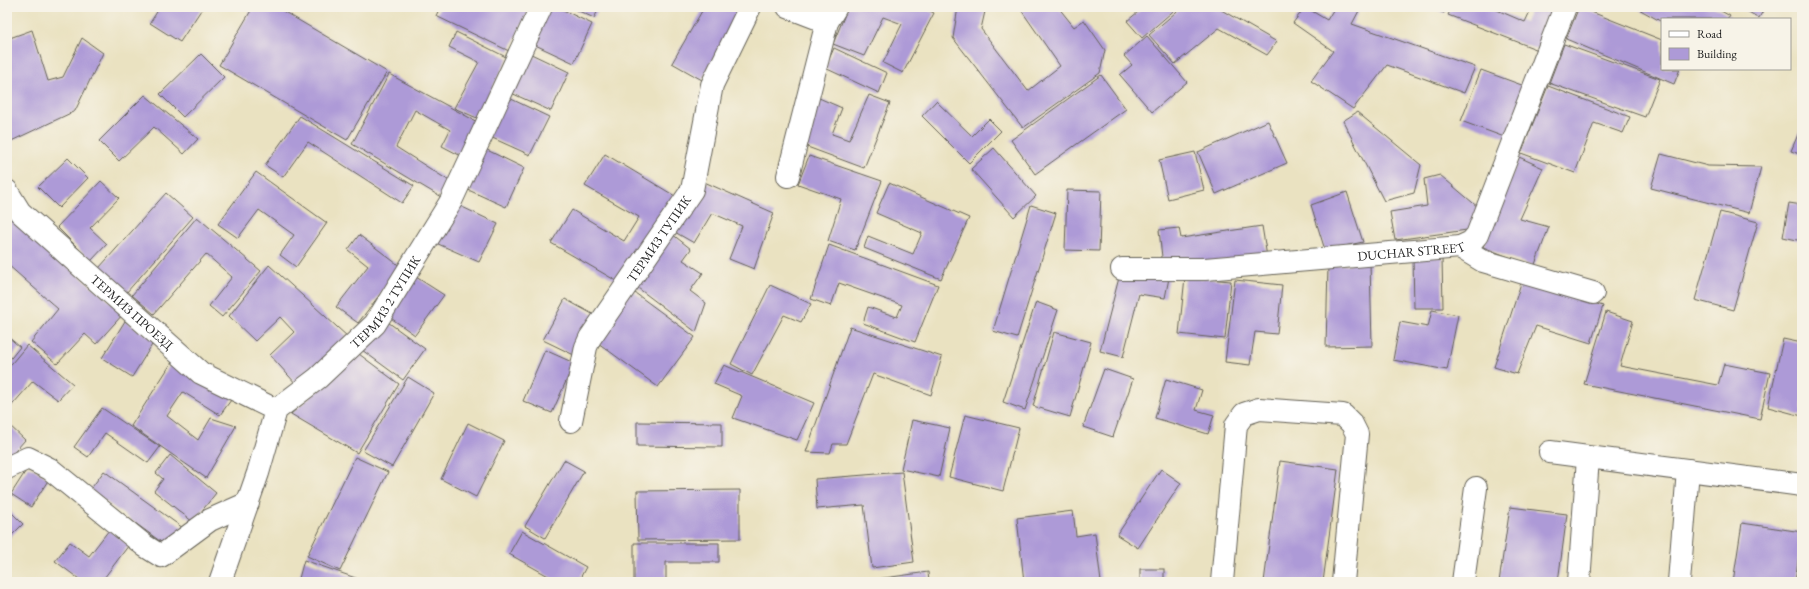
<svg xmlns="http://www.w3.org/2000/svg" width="1809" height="589" font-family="'EB Garamond',serif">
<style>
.building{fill:#ad9ad7}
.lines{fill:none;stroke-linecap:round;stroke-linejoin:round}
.minor-casing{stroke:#646156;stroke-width:24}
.minor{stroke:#fff;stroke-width:22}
.labels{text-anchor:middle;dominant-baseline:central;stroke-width:3;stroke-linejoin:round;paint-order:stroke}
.street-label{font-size:13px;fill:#1c1c1c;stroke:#f7f3e8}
</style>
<rect width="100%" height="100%" fill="#f7f3e8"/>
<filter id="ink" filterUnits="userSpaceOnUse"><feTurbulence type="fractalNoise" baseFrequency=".025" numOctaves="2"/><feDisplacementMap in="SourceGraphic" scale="8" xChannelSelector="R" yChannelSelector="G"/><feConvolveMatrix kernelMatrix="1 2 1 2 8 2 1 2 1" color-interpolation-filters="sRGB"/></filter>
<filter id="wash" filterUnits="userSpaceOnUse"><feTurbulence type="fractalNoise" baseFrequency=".012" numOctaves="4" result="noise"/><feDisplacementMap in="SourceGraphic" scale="16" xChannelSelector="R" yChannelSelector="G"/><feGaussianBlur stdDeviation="0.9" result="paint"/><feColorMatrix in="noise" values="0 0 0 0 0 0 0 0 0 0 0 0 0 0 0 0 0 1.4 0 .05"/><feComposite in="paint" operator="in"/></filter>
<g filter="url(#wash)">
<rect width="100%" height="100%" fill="#eae2c1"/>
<g id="blocks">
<!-- building -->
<g class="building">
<path d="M160 7H203L180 42 150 23Z"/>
<path d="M253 7H276L387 72 347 140 219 65Z"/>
<path d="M440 7H531L509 51 436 16Z"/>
<path d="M549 7H557L592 24 574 63 531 43Z"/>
<path d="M570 7H600L594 18Z"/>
<path d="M693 7H742L702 80 672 63 702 11Z"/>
<path d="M848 7H922L934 13 903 73 883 63 902 24 883 17 864 56 833 44Z"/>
<path d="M958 7H986L981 29 1028 91 1060 66 1019 7H1058L1074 27 1084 20 1105 50 1100 73 1023 128 953 38Z"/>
<path d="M1144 7H1178L1142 38 1127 21Z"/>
<path d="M1182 7H1216L1277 42 1267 55 1219 28 1175 64 1149 35Z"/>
<path d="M1305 7 1327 20 1335 7H1361L1352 24 1475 67 1464 93 1387 65 1353 109 1311 81 1333 51 1293 23Z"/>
<path d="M1429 7H1448L1444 13Z"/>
<path d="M1452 7H1490L1525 22 1532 7H1561L1541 51 1448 15Z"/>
<path d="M1579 7 1662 40V69H1680L1674 84 1566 39Z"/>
<path d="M1635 7H1714L1730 16 1728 19H1662V22Z"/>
<path d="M1740 7H1765L1759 18Z"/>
<path d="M32 30 48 81 63 77 82 38 103 53 75 111 7 143V39Z"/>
<path d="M456 32 508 58 477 118 454 108 479 62 449 47Z"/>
<path d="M1147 36 1187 82 1152 112 1120 75 1132 65 1124 56Z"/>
<path d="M1564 44 1660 79 1645 117 1549 83Z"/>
<path d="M834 48 887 73 879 93 825 68Z"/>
<path d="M527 52 569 72 551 111 509 92Z"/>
<path d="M201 54 224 77 183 117 160 94Z"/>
<path d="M1481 70 1527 87 1507 138 1461 121Z"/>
<path d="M389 74 481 124 463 157 442 146 450 130 415 110 396 147 451 182 441 197 352 144Z"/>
<path d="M1101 75 1126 109 1035 174 1011 140Z"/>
<path d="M1548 86 1630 117 1623 133 1594 123 1575 173 1521 153Z"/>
<path d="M145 95 198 139 184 154 154 127 119 161 99 141Z"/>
<path d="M869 95 890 103 864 168 802 145 819 98 842 108 832 134 849 140Z"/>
<path d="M507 97 549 117 530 155 488 136Z"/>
<path d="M936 101 972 136 989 119 1001 131 969 163 922 116Z"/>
<path d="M1357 112 1421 165 1414 193 1384 201 1343 121Z"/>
<path d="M300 116 414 186 402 203 308 142 283 177 265 165Z"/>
<path d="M1268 121 1287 163 1216 194 1198 152Z"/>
<path d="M1802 125V155L1791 151Z"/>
<path d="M483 148 524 168 506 207 464 188Z"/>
<path d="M994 148 1036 196 1014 217 971 169Z"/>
<path d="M1195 152 1204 190 1168 199 1159 160Z"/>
<path d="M605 154 675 196 620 283 551 243 572 210 624 241 639 217 585 186Z"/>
<path d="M1661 154 1708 166 1761 167 1749 213 1651 188Z"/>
<path d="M809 156 882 181 855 250 828 241 841 199 798 184Z"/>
<path d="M1519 157 1543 168 1520 219 1549 227 1534 267 1483 247Z"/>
<path d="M68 158 88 178 59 208 38 187Z"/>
<path d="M256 172 327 223 296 267 280 255 294 235 259 210 238 238 218 224Z"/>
<path d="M1440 175 1479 208 1474 229 1395 240 1390 212 1427 206 1424 179Z"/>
<path d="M101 181 119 198 90 228 107 244 91 261 57 227Z"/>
<path d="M702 181 774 213 754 269 729 259 742 226 712 213 694 243 673 231Z"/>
<path d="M889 183 969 218 941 279 864 248 868 236 913 254 922 233 876 213Z"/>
<path d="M1067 190 1101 191 1099 251 1065 250Z"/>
<path d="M1347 192 1363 242 1325 250 1311 205Z"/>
<path d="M166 193 193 217 126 293 99 268Z"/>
<path d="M1789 203 1802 205V241L1783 237Z"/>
<path d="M456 204 498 224 479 262 436 243Z"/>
<path d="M1031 205 1056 213 1017 338 993 331Z"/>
<path d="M1720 212 1758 222 1733 310 1695 300Z"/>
<path d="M7 216 124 313 96 344 85 334 57 364 31 342 58 309 7 264Z"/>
<path d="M197 217 261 271 222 317 209 306 232 277 206 254 154 314 132 295Z"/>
<path d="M1262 226 1267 257 1163 266 1159 230 1179 228 1181 238Z"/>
<path d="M672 234 691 249 683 260 703 273 690 291 706 303 696 332 634 285Z"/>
<path d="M359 235 401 267 358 323 336 307 368 266 348 250Z"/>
<path d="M829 245 938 285 915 342 863 323 868 307 897 317 902 305 839 283 831 306 811 299Z"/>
<path d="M1413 257H1442L1443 308H1414Z"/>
<path d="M1370 262 1372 346 1326 347 1328 266Z"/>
<path d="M269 265 348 337 297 385 270 355 294 332 280 317 255 341 229 316Z"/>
<path d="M1121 270 1169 278 1165 298 1139 294 1123 357 1100 351Z"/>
<path d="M416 277 444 295 415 335 388 316Z"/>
<path d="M1185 277 1231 281 1225 339 1179 334Z"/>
<path d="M1235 280 1282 285 1277 334 1255 332 1250 365 1225 362Z"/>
<path d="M1522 280 1603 306 1591 343 1536 326 1517 374 1494 367Z"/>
<path d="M770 285 811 304 801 322 784 315 752 375 731 364Z"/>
<path d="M631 290 695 337 658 387 594 340Z"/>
<path d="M565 299 596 316 576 356 543 340Z"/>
<path d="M1036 302 1058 310 1025 410 1003 402Z"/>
<path d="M1432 310 1458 315 1447 370 1393 360 1400 322 1428 327Z"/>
<path d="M1606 312 1633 321 1620 366 1718 385 1724 364 1770 373 1760 419 1584 384Z"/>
<path d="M385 320 425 349 403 380 362 350Z"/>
<path d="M125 321 155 340 132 377 102 358Z"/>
<path d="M850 327 942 357 931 395 873 374 846 444H833L830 453 806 452Z"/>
<path d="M1054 332 1091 342 1070 417 1033 406Z"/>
<path d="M7 336 20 347 7 363Z"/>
<path d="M1783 339 1802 343V416L1768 407Z"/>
<path d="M27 345 73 384 58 400 33 381 7 411V369Z"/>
<path d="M545 350 574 363 552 413 523 401Z"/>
<path d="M359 354 399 384 357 453 291 414Z"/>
<path d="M174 359 234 396 220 415 183 392 167 416 198 440 211 418 236 426 206 478 131 426Z"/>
<path d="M724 365 814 403 797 440 733 418 742 396 714 384Z"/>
<path d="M1104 369 1133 379 1113 437 1083 427Z"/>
<path d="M408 377 434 393 392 467 363 451Z"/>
<path d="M1166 379 1202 390 1196 410 1214 415 1208 434 1155 418Z"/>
<path d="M102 408 160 447 148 463 105 433 88 457 74 447Z"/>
<path d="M965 415 1019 428 1003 491 949 477Z"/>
<path d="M912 420 950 428 939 477 901 469Z"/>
<path d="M637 422 722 423V447L637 446Z"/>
<path d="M7 423 25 440 10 457 7 456Z"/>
<path d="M468 423 504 441 476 497 441 479Z"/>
<path d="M170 455 216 493 193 522 154 491 163 479 156 473Z"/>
<path d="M355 457 388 472 340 571 307 556Z"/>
<path d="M564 460 584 471 545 538 525 526Z"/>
<path d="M1280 461 1338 469 1323 582H1264Z"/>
<path d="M29 466 49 479 31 507 11 494Z"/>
<path d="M1161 469 1181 483 1138 548 1117 535Z"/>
<path d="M104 471 183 528 168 547 90 490Z"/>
<path d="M902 472 914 562 872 568 864 505 817 509 815 479Z"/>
<path d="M740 490V539L638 540 637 491Z"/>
<path d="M1510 507 1567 514 1558 582H1499Z"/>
<path d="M7 508 23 524 7 540Z"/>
<path d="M1073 511 1076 536 1095 533 1101 582H1024L1017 518Z"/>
<path d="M1742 523 1802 532 1795 582H1733Z"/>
<path d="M109 530 129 545 101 582H83L55 561 70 542 89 556Z"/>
<path d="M522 531 586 567 578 582H559L509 554Z"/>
<path d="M634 543H719V562H666V582H634Z"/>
<path d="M304 560 367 582H298Z"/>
<rect x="1140" y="569" width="24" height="13"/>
<path d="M928 572 929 582H862V581Z"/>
</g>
</g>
</g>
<g filter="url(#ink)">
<use href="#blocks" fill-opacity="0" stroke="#646156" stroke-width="1"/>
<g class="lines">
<defs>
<g id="minor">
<path d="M788 7 827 22"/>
<path d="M788 176 827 22 836 7"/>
<path id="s1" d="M7 191 20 212 201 373 276 410"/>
<path d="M1460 247 1483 261 1593 293"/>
<path id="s2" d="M1122 269H1205L1460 247 1471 242 1477 235 1565 7"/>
<path id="s3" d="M571 421 586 347 590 338 692 190 712 85 750 7"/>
<path d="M1550 452 1802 485"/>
<path d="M7 468 28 458 50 469 145 546 161 556 210 520 248 503"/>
<path id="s4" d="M220 582 258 473 276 410 318 378 375 324 451 201 541 7"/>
<path d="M1222 582 1236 425 1244 414 1259 409 1343 415 1352 424 1357 434 1343 582"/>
<path d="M1463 582 1476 488"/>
<path d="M1579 582 1588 458"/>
<path d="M1679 582 1688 470"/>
</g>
</defs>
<!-- minor casing -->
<use href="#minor" class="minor-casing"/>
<!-- minor -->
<use href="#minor" class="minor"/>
</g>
</g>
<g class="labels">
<!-- street labels -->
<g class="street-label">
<text stroke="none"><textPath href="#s3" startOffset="206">ТЕРМИЗ ТУПИК</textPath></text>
<text stroke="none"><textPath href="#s2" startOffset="290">DUCHAR STREET</textPath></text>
<text stroke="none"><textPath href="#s4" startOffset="336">ТЕРМИЗ 2 ТУПИК</textPath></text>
<text stroke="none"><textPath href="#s1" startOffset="175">ТЕРМИЗ ПРОЕЗД</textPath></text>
</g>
</g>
<!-- margin -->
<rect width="1809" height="589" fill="none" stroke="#f7f3e8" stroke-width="24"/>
<!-- legend -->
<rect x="1661" y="18" width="130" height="52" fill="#f7f3e8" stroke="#9f9d96"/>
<rect x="1669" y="31" width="20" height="6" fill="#ffffff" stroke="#9f9d96"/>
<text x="1697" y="38" font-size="12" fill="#1c1c1c">Road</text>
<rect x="1669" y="48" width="20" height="12" fill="#ad9ad7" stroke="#9f9d96"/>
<text x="1697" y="58" font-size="12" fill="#1c1c1c">Building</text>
</svg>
